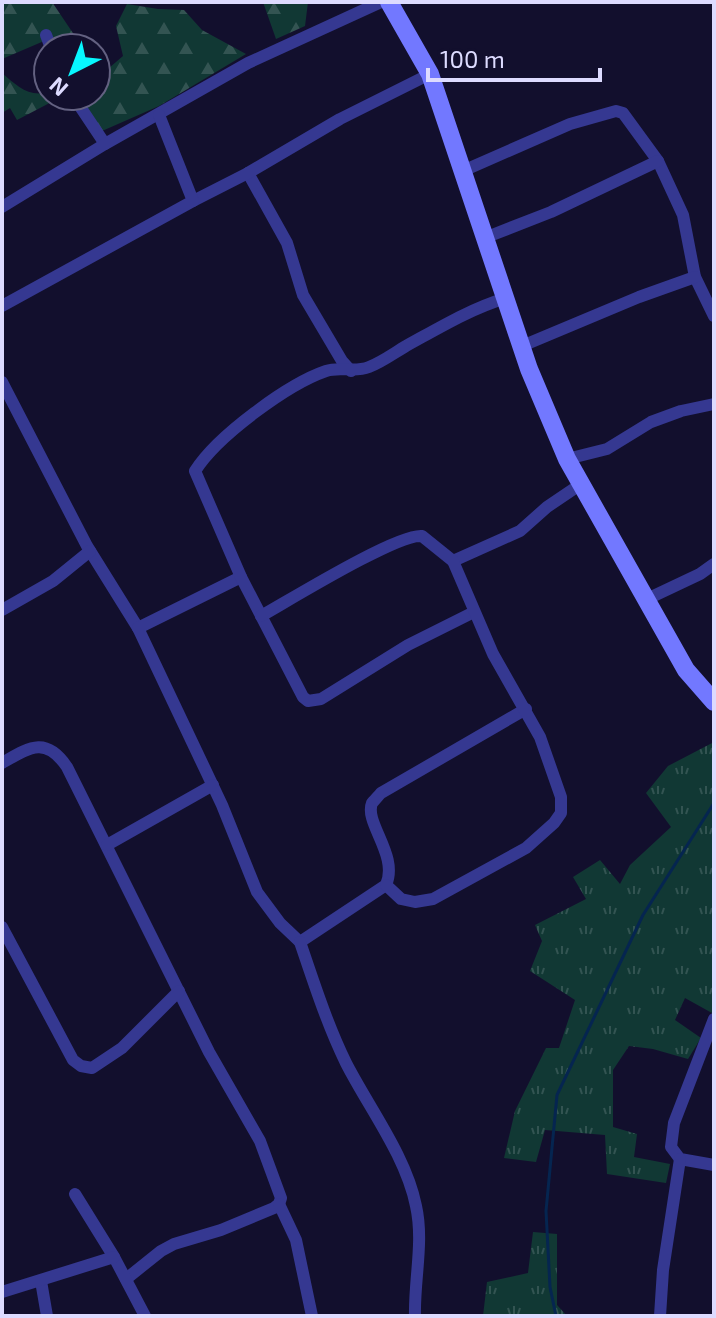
<svg xmlns="http://www.w3.org/2000/svg" width="716" height="1318" font-family="'Exo 2',sans-serif">
<style>
.grass{fill:url(#grass-tufts)}
.forest{fill:url(#forest-firs)}
.lines{fill:none;stroke-linecap:round;stroke-linejoin:round}
.stream{stroke:#052550;stroke-width:3}
.street{stroke:#353891;stroke-width:12}
.secondary{stroke:#7278ff;stroke-width:18}
</style>
<defs>
<pattern id="grass-tufts" width="24" height="20" patternUnits="userSpaceOnUse" patternTransform="scale(2)"><rect width="24" height="20" fill="#113834"/><path d="M3 7l-1-3M5 7V3M7 7l1-3M15 17l-1-3M17 17v-4M19 17l1-3" fill="none" stroke="#335452"/></pattern>
<pattern id="forest-firs" width="22" height="20" patternUnits="userSpaceOnUse" patternTransform="scale(2)"><rect width="22" height="20" fill="#113834"/><path d="M5 1l3.5 6h-7zM16 11l3.5 6h-7z" fill="#335452"/></pattern>
</defs>
<rect width="100%" height="100%" fill="#120f2d"/>
<!-- grass -->
<g class="grass">
<path d="M714 742V1010L712 1013 685 998 675 1020 701 1038 688 1059 653 1049 629 1046 613 1070V1127L637 1134 634 1157 670 1164 666 1183 607 1174 605 1135 545 1130 536 1162 504 1158 515 1111 546 1048H559L575 1000 530 971 542 941 535 925 586 899 573 877 600 860 620 884 630 865 671 827 646 793 668 766Z"/>
<path d="M533 1232 557 1234V1305L567 1316H483L487 1282 528 1273Z"/>
</g>
<!-- forest -->
<g class="forest">
<path d="M2 2H52L83 48H57L51 38 2 59Z"/>
<path d="M263 2H308L305 26 276 39Z"/>
<path d="M127 4 158 9 184 10 202 30 246 54 159 106 102 131 74 96H96V66L98 69 109 68 123 56 116 26Z"/>
<path d="M2 73C16 85 29 98 48 92V96H63L17 120 10 108 2 113Z"/>
</g>
<g class="lines">
<!-- stream -->
<path class="stream" d="M556 1316 550 1287 546 1211 557 1095 643 915 714 803"/>
<!-- street -->
<g class="street">
<path d="M46 35 51 48"/>
<path d="M73 96 105 144"/>
<path d="M465 170 570 124 616 111 623 113 658 161 683 215 695 277 714 316"/>
<path d="M248 173 287 243 303 295 342 361 351 371"/>
<path d="M193 201 248 173 340 119 430 74"/>
<path d="M2 207 105 144 248 63 381 2"/>
<path d="M487 237 551 212 658 161"/>
<path d="M2 306 193 201 159 115"/>
<path d="M522 346 639 297 695 277"/>
<path d="M2 382 87 546 138 628"/>
<path d="M567 459 607 449 651 422 681 411 714 404"/>
<path d="M453 561 520 531 547 507 581 484"/>
<path d="M241 577 138 628 222 805 257 892 280 923 300 942 386 885C399 855 364 823 372 803 373 802 380 794 381 793L526 709"/>
<path d="M645 600 700 574 714 564"/>
<path d="M2 610 53 581 90 551"/>
<path d="M474 612 408 645 321 699 308 701 303 697 241 577 195 471C217 436 288 384 326 371 340 366 354 373 369 367 382 362 394 353 406 346 439 328 470 309 506 298"/>
<path d="M261 616C288 601 398 533 422 536L453 561 493 654 540 737 561 797V813L554 823 526 848 433 899 415 902 401 899 386 885"/>
<path d="M2 763C30 747 46 736 67 767L209 1052 260 1141 281 1198 279 1204 274 1208 221 1230 174 1244 161 1251 126 1279"/>
<path d="M107 845 213 785"/>
<path d="M2 927 73 1060 81 1066 92 1068 122 1048 179 991"/>
<path d="M300 942C314 983 327 1024 346 1063 369 1108 406 1156 416 1206 424 1242 414 1280 415 1316"/>
<path d="M714 1019 674 1123 671 1147 680 1159 714 1165"/>
<path d="M75 1194 114 1257 145 1316"/>
<path d="M279 1204 296 1240 312 1316"/>
<path d="M41 1281 47 1316"/>
<path d="M2 1292 114 1257"/>
<path d="M660 1316 663 1270 680 1159"/>
</g>
<!-- secondary -->
<path class="secondary" d="M389 2 430 74 529 369 567 459 686 670 714 702"/>
</g>
<!-- border -->
<rect width="716" height="1318" fill="none" stroke="#dddbff" stroke-width="8"/>
<!-- north arrow -->
<g transform="translate(72 72) rotate(222)"><circle r="38" fill="#120f2d" stroke="#636181" stroke-width="2"/>
<path d="M0-6L14 30L0 20L-14 30Z" fill="#07f7ff"/>
<text y="-12" font-size="22" font-weight="bold" text-anchor="middle" fill="#dddbff">N</text>
</g>
<!-- scale -->
<path d="M428 68v12h172v-12" fill="none" stroke="#dddbff" stroke-width="4"/>
<text x="440" y="68" font-size="24" fill="#dddbff" stroke="#120f2d" stroke-width="6" paint-order="stroke">100 m</text>
</svg>
